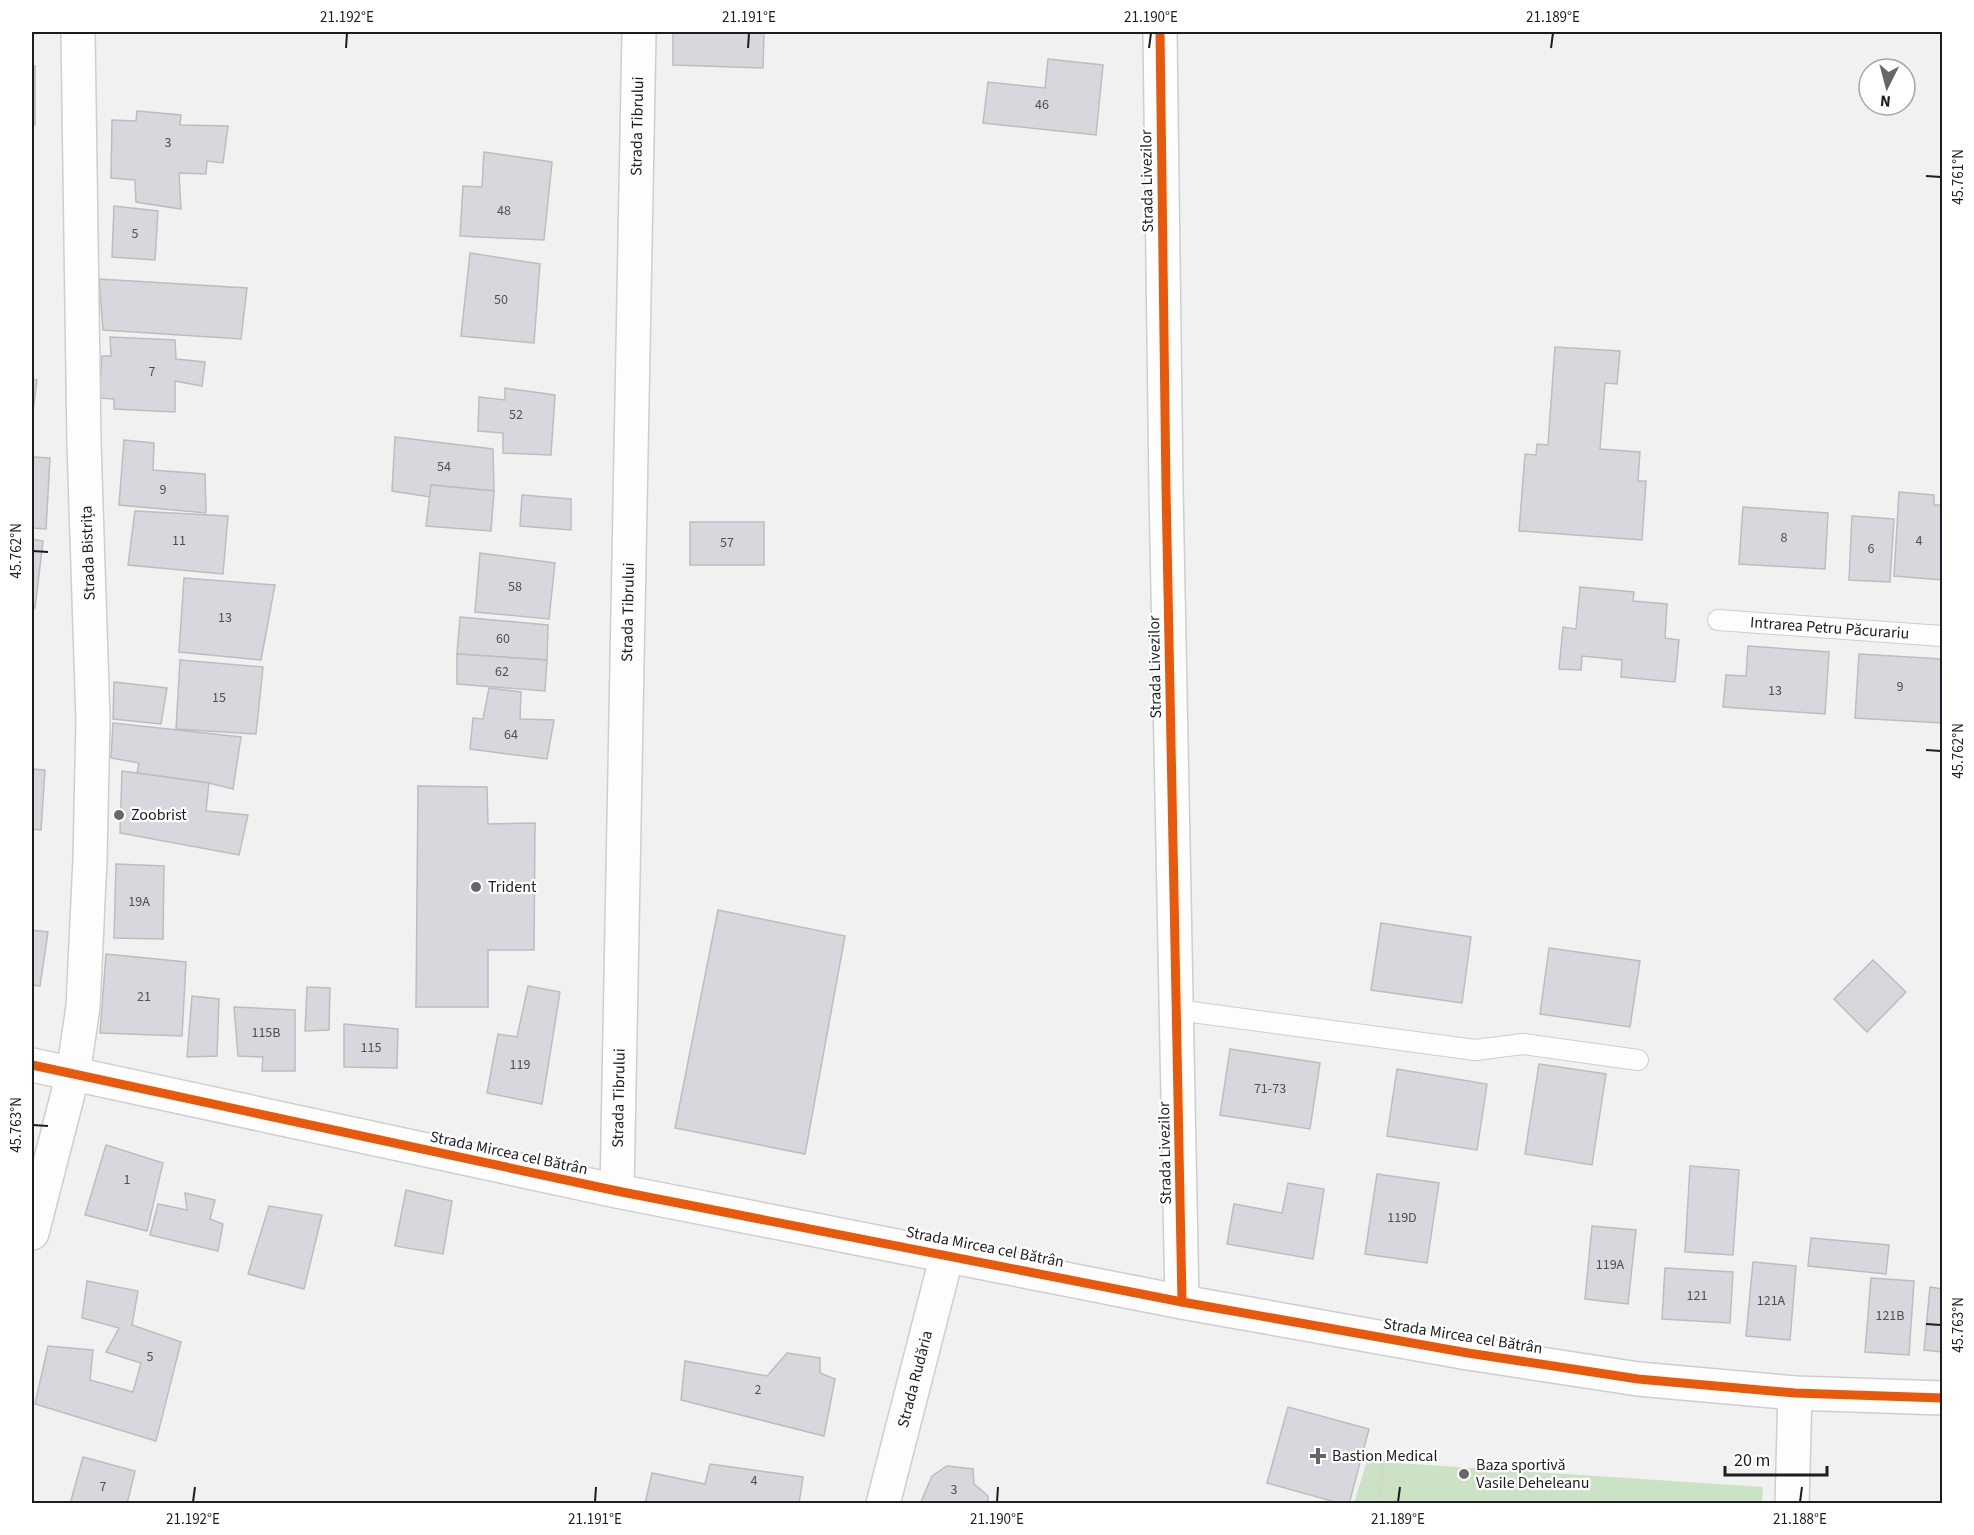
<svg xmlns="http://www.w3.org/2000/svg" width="1974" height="1535" font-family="'Source Sans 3',sans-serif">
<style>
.green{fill:#cbe2c4}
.building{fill:#d7d8dd;stroke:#bdbdbd;stroke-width:1.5}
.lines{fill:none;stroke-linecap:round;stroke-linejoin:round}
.service-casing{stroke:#cecece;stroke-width:22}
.minor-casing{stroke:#cecece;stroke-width:36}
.path{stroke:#d3d4d4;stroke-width:4;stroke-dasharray:3 3;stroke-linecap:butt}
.service{stroke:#fdfdfd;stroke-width:20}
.minor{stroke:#fdfdfd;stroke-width:33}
.cycleway-casing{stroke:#fff;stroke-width:13}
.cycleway{stroke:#e8590c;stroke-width:9}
.ticks{fill:none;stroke:#1c1d1d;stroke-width:2}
.poi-dot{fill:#676767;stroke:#fff;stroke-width:2}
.labels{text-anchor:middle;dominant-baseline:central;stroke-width:4.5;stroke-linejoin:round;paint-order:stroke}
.number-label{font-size:14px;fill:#4f5051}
.street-label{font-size:16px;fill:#1c1d1d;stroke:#fff}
.poi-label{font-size:16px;fill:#1c1d1d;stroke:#fff;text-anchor:start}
.neatline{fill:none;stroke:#1c1d1d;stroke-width:2}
.ticks-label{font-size:15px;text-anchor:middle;fill:#1c1d1d}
</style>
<rect width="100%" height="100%" fill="#f1f1f1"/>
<!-- green -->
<path class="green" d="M1367 1461 1763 1487 1762 1503H1354Z"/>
<!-- building -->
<g class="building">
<path d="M673 32H764L763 68 673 65Z"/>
<path d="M1048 59 1103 65 1096 135 983 123 988 82 1045 88Z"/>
<rect x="32" y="66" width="3" height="59"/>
<path d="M137 111 181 115 180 125 228 126 223 163 207 161 206 174 179 173 181 209 136 202 135 180 111 178 112 120 136 121Z"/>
<path d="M484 152 552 162 544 240 460 236 463 186 482 187Z"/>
<path d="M114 206 158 211 155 260 112 257Z"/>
<path d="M470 253 540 264 534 343 461 336Z"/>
<path d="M99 279 247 288 241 339 103 330Z"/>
<path d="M110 337 175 340 176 359 205 362 202 386 175 381V412L114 409V399L99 398 102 356H111Z"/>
<path d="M1555 347 1620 351 1617 384 1605 383 1600 449 1640 452 1638 481H1646L1642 540 1519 531 1525 454 1536 455 1537 444 1548 445Z"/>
<path d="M32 379 37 380 32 419Z"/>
<path d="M505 388 555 395 551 455 503 453V433L478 431 479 397 505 400Z"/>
<path d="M395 437 493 449 494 491 431 485 430 497 392 491Z"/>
<path d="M124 440 154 443 153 470 205 474 206 513 119 505Z"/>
<path d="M32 457 50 458 46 529 32 528Z"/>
<path d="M431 485 494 491 491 531 426 526Z"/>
<path d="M1899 492 1934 495V505H1942V580L1894 576Z"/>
<path d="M522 495 571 499V530L520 526Z"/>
<path d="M1743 507 1828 513 1825 569 1739 564Z"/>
<path d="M135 511 228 516 223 574 128 565Z"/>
<path d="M1852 516 1894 519 1890 582 1849 580Z"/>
<rect x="690" y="522" width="74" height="43"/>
<path d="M32 539 43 541 35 608 32 607Z"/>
<path d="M480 553 555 563 549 619 475 612Z"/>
<path d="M184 578 275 585 261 660 179 652Z"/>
<path d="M1580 587 1634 592 1633 601 1667 604 1665 638 1679 640 1675 682 1621 677 1622 660 1582 656 1581 670 1559 669 1563 627 1576 629Z"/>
<path d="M460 617 548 625 547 660 457 654Z"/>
<path d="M1748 646 1829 652 1825 714 1723 707 1726 675 1746 676Z"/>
<path d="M457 654 547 660 545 691 457 684Z"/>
<path d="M1859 654 1942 659V723L1855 718Z"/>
<path d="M180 660 263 667 256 734 176 729Z"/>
<path d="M114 682 167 688 161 724 113 719Z"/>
<path d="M489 688 521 692 520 719 554 720 547 759 470 749 473 718 483 719Z"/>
<path d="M113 723 241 737 233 789 209 783 137 773 139 763 111 758Z"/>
<path d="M32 769 45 770 41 830 32 829Z"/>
<path d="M122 771 209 783 206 811 248 815 239 855 120 833Z"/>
<path d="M418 786 487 787 488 824 535 823 534 950H488V1007H416Z"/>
<path d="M116 864 164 866 163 939 114 938Z"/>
<path d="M718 910 845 936 805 1154 675 1128Z"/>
<path d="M1381 923 1471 937 1462 1003 1371 990Z"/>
<path d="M32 930 48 932 40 986 32 985Z"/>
<path d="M1549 948 1640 961 1630 1027 1540 1014Z"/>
<path d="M106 954 186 962 182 1036 100 1033Z"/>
<path d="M1873 960 1906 992 1867 1032 1834 999Z"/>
<path d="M528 986 560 992 542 1104 487 1093 498 1034 517 1037Z"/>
<path d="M307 987 330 988 329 1030 305 1031Z"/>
<path d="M192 996 219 999 217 1056 187 1057Z"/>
<path d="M234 1007 295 1010V1071H262L263 1057 238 1056Z"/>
<path d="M344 1024 398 1029 397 1068 344 1067Z"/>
<path d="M1230 1049 1320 1063 1310 1129 1220 1115Z"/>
<path d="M1539 1064 1606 1074 1592 1165 1525 1154Z"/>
<path d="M1397 1069 1487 1084 1477 1150 1387 1136Z"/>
<path d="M106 1145 163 1163 147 1231 85 1215Z"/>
<path d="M1690 1166 1739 1170 1733 1255 1685 1252Z"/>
<path d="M1377 1174 1439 1183 1427 1263 1365 1254Z"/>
<path d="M1288 1183 1324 1189 1313 1259 1227 1244 1234 1204 1282 1213Z"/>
<path d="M406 1190 452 1201 443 1254 395 1246Z"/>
<path d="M185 1193 215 1200 210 1219 223 1224 218 1251 150 1235 158 1204 187 1210Z"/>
<path d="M269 1206 322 1215 304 1289 248 1274Z"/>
<path d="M1592 1226 1636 1230 1628 1304 1585 1299Z"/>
<path d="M1811 1238 1889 1245 1886 1274 1808 1266Z"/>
<path d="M1753 1262 1796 1266 1790 1340 1746 1336Z"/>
<path d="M1665 1268 1733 1272 1730 1323 1662 1319Z"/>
<path d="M1871 1278 1914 1281 1909 1355 1865 1352Z"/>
<path d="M87 1281 138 1291 132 1325 181 1342 156 1441 35 1404 48 1346 93 1350 90 1380 133 1392 141 1363 106 1352 119 1328 82 1318Z"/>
<path d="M1930 1287 1942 1289V1352L1924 1350Z"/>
<path d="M787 1353 820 1358V1373L835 1379 824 1436 681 1400 685 1361 767 1376Z"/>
<path d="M1288 1407 1369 1429 1349 1504H1342L1267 1483Z"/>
<path d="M83 1457 135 1471 127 1504H70Z"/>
<path d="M710 1464 803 1477 799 1504H645L652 1473 705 1484Z"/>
<path d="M947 1466 973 1469 974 1484 988 1496V1504H922L921 1502 932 1476Z"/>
</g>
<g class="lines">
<defs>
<g id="service">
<path id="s1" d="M1718 620 1942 636"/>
<path d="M1177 1010 1475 1050 1523 1044 1638 1060"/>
</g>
<g id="minor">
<path d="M1160 32 1166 489 1182 1302"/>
<path d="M32 1065 617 1191 1182 1302 1468 1353 1638 1379 1795 1393 1942 1398"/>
<path id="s2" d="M617 1191 639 32"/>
<path d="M32 1233 73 1074 83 1007 90 859 93 720 84 444 78 32"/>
<path id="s3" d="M883 1504 947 1255"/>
<path d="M1792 1504 1795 1393"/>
</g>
</defs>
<!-- service casing -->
<use href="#service" class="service-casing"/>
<!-- minor casing -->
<use href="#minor" class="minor-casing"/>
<!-- path -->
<path class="path" d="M1380 1504 1383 1458"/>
<!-- service -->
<use href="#service" class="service"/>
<!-- minor -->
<use href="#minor" class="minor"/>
<defs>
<g id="cycleway">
<path d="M1160 32 1166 489 1182 1302"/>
<path d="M32 1065 617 1191 1182 1302 1468 1353 1638 1379 1795 1393 1942 1398"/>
</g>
</defs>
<!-- cycleway casing -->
<use href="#cycleway" class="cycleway-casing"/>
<!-- cycleway -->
<use href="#cycleway" class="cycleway"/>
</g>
<!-- ticks -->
<path class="ticks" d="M346 48 347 33M748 48 749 33M1149 48 1151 33M1551 48 1553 33M1926 176 1941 177M33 551 48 552M1926 750 1941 751M33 1125 48 1126M1926 1324 1941 1325M193 1502 195 1487M595 1502 596 1487M997 1502 998 1487M1398 1502 1400 1487M1800 1502 1802 1487"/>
<!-- markers -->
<g class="poi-dot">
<circle cx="119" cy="815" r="6"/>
<circle cx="476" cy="887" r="6"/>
<path d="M1315 1447h6v6h6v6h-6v6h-6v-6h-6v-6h6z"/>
<circle cx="1464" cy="1474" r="6"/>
</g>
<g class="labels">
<!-- number labels -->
<g class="number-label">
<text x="1042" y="105">46</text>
<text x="168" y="143">3</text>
<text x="504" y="211">48</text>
<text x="135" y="234">5</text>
<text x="501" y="300">50</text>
<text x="152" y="372">7</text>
<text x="516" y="415">52</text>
<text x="444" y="467">54</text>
<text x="163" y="490">9</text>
<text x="1784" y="538">8</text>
<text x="179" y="541">11</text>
<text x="1919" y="541">4</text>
<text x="727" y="543">57</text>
<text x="1871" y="549">6</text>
<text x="515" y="587">58</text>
<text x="225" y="618">13</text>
<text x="503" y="639">60</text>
<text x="502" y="672">62</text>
<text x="1900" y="687">9</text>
<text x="1775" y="691">13</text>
<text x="219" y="698">15</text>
<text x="511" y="735">64</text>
<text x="139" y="902">19A</text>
<text x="144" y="997">21</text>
<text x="266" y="1033">115B</text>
<text x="371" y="1048">115</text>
<text x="520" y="1065">119</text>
<text x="1270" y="1089">71-73</text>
<text x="127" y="1180">1</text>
<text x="1402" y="1218">119D</text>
<text x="1610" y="1265">119A</text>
<text x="1697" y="1296">121</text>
<text x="1771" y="1301">121A</text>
<text x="1890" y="1316">121B</text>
<text x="150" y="1357">5</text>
<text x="758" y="1390">2</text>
<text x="754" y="1481">4</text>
<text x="103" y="1487">7</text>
<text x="954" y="1490">3</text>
</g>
<!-- street labels -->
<g class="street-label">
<text stroke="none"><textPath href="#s2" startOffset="1065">Strada Tibrului</textPath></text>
<text transform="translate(1147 181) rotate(-91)">Strada Livezilor</text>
<text transform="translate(88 553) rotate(-92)">Strada Bistrița</text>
<text stroke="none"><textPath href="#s2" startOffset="579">Strada Tibrului</textPath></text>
<text stroke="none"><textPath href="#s1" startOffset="112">Intrarea Petru Păcurariu</textPath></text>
<text transform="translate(1155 667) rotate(-91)">Strada Livezilor</text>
<text stroke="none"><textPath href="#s2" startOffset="93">Strada Tibrului</textPath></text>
<text transform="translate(509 1153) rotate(12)">Strada Mircea cel Bătrân</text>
<text transform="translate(1165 1153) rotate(-91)">Strada Livezilor</text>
<text transform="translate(985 1247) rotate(11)">Strada Mircea cel Bătrân</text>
<text transform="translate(1463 1336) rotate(9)">Strada Mircea cel Bătrân</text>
<text stroke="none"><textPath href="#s3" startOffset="129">Strada Rudăria</textPath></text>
</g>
<!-- poi labels -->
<g class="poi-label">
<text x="131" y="815">Zoobrist</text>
<text x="488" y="887">Trident</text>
<text x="1332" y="1456">Bastion Medical</text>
<text x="1476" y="1465">Baza sportivă<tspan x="1476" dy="18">Vasile Deheleanu</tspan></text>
</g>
</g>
<!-- border -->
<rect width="1974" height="1535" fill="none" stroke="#ffffff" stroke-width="66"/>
<!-- north arrow -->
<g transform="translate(1887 87) rotate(186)"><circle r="28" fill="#ffffff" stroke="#a4a5a5" stroke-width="1.5"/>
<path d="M0-4.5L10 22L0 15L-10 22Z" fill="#676767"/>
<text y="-9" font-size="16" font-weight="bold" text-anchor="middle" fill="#1c1d1d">N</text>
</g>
<!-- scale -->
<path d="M1725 1466v9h102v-9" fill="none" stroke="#1c1d1d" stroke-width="3"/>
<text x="1734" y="1466" font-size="18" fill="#1c1d1d" stroke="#ffffff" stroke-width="4.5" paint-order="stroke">20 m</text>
<rect x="33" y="33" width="1908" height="1469" class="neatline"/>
<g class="ticks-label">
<text x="347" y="22">21.192°E</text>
<text x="749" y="22">21.191°E</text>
<text x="1151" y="22">21.190°E</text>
<text x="1553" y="22">21.189°E</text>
<text transform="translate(1958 177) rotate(-90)" y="5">45.761°N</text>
<text transform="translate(16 551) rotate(-90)" y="5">45.762°N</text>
<text transform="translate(1958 751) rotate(-90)" y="5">45.762°N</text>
<text transform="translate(16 1125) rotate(-90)" y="5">45.763°N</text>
<text transform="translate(1958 1325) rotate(-90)" y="5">45.763°N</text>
<text x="193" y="1524">21.192°E</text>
<text x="595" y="1524">21.191°E</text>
<text x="997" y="1524">21.190°E</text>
<text x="1398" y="1524">21.189°E</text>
<text x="1800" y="1524">21.188°E</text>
</g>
</svg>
